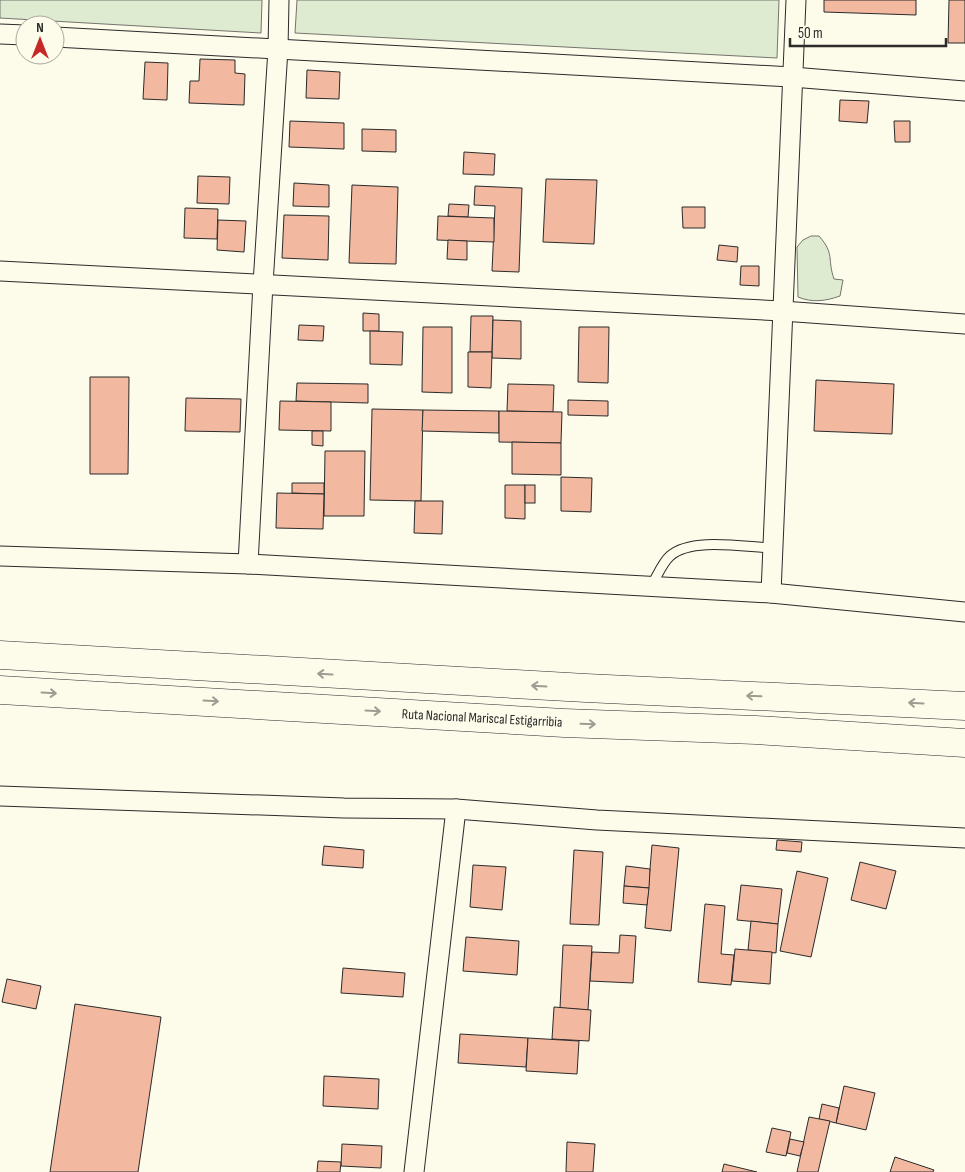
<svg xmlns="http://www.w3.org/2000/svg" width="965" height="1172" font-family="'Sofia Sans Condensed',sans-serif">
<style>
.green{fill:#deebd1;stroke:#74746e}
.building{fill:#f2b8a0;stroke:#2b2b2b}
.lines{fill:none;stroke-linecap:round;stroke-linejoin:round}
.lane-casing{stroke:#2b2b2b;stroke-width:11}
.street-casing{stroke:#2b2b2b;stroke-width:21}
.highway-casing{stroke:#2b2b2b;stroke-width:29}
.lane{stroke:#fdfbea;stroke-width:9}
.street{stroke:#fdfbea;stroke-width:19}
.highway{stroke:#fdfbea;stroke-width:28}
.oneway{stroke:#9e9d94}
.labels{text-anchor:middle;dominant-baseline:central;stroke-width:4;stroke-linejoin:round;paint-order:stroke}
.street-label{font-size:14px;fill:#2b2b2b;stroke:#fdfbea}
</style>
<rect width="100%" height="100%" fill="#fdfbea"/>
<!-- green -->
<g class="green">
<path d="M0 0H262L261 33 0 18Z"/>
<path d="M297 0H779L777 58 295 33Z"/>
<path d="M811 236H819C835 254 827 259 834 279L843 280 840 296C826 301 812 303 798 297L797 247 803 240Z"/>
</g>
<!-- building -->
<g class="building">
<path d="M824 0H916V15L824 12Z"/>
<path d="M949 0H965V43H948Z"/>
<path d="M200 59 235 60V73L245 74 244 105 189 103 190 81H199Z"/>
<path d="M145 62 168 63 167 100 143 99Z"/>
<path d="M307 70 340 72 339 99 306 98Z"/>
<path d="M840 100 869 101 867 123 839 121Z"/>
<path d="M290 121 344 123V149L289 147Z"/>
<path d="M894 121H910V142H895Z"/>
<path d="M362 129 396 130V152L362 151Z"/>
<path d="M464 152 495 154 494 175 463 174Z"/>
<path d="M198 176 230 177 229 204 197 203Z"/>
<path d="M546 179 597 180 594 244 543 242Z"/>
<path d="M294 183 329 185V207L293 206Z"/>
<path d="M352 185 398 187 396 264 349 263Z"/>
<path d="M475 186 522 188 519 272 492 271 495 206 474 205Z"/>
<path d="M449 204 469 205 468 217 448 216Z"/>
<path d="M682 207H705V228H683Z"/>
<path d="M185 208 218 209 217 239 184 238Z"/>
<path d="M284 215 329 216 328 260 282 258Z"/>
<path d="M438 216 494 218V242L437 240Z"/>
<path d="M218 220 246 221 244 252 217 250Z"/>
<path d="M448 240 467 241V260L447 259Z"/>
<path d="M719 245 738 247 737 262 717 260Z"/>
<path d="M741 266H759V286L740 285Z"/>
<path d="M363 313 379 314V331H363Z"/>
<path d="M471 316H493L492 352H470Z"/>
<path d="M493 320 521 321V359L492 358Z"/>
<path d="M299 325 324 326 323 341 298 340Z"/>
<path d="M423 327H452V393L422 392Z"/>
<path d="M579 327H609L608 383 578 382Z"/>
<path d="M370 331 403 332 402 365 370 364Z"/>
<path d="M468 352H492L491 388 468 387Z"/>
<path d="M90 377H129L128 474H90Z"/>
<path d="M816 380 894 384 892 434 814 431Z"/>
<path d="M297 383 368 384V403L296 401Z"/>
<path d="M508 384 554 385 553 412 507 411Z"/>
<path d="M186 398 241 399 240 432 185 431Z"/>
<path d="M568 400 608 401V416L568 415Z"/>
<path d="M280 401 331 402V431L279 430Z"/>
<path d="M372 409 423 410 421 501 370 500Z"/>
<path d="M423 410 499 411V433L422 431Z"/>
<path d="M499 411 562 412 561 443 499 442Z"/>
<path d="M312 431H323V446L312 445Z"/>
<path d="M512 442 561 443V475L512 474Z"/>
<path d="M325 451H365L364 516H324Z"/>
<path d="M561 477 592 478 591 512 561 511Z"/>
<path d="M292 483H324V494L292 493Z"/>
<path d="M505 485H525V519L505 518Z"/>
<rect x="525" y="485" width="10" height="18"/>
<path d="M277 493 324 494 323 529 276 528Z"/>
<path d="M415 501H443L442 534 414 533Z"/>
<path d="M777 840 802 842 801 852 776 850Z"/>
<path d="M652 845 679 848 671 931 645 928Z"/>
<path d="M324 846 364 850 363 868 322 865Z"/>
<path d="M574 850 603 852 599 925 570 924Z"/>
<path d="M860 862 896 871 886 909 851 900Z"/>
<path d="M473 865 506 867 502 910 470 907Z"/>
<path d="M626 866 650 869 649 888 624 886Z"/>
<path d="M797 871 828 878 811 957 780 951Z"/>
<path d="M741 885 782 889 778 924 737 920Z"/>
<path d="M624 886 649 888 647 905 623 903Z"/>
<path d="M705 904 725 906 721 954 734 955 731 985 698 982Z"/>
<path d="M751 921 778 924 776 953 748 950Z"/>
<path d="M620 935 636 936 633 983 590 981 592 952 619 953Z"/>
<path d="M466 937 519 941 517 975 463 971Z"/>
<path d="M563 945 592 946 588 1010 560 1008Z"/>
<path d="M735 949 772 952 770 984 732 981Z"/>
<path d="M343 968 405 973 403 997 341 993Z"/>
<path d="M7 979 41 986 36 1009 2 1002Z"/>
<path d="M75 1004 161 1017 138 1172H50Z"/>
<path d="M554 1007 591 1010 589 1041 552 1039Z"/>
<path d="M460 1034 528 1038 526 1067 458 1063Z"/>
<path d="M528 1038 579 1041 577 1074 526 1071Z"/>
<path d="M324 1076 379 1079 378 1109 323 1106Z"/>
<path d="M844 1086 875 1093 866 1130 836 1123Z"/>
<path d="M822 1104 839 1108 836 1123 819 1119Z"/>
<path d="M809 1117 830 1121 818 1172H797Z"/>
<path d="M772 1128 791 1132 786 1156 766 1152Z"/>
<path d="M790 1139 804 1142 800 1156 787 1153Z"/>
<path d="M567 1142 595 1144 593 1172H566Z"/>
<path d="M342 1144 382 1146 381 1168 341 1166Z"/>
<path d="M895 1157 934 1170 933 1172H890Z"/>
<path d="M318 1161 341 1162 340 1172H317Z"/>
<path d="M724 1164 757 1172H722Z"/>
</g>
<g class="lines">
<defs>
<path id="lane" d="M651 586C657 577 662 563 670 556 691 537 744 547 772 548"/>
<g id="street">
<path d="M0 34 25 35"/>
<path d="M55 37 792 77 965 91"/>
<path d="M0 271 782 311 965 324"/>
<path d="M0 556 248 564 771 593 965 612"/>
<path d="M248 564 263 284 278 49 279 0"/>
<path d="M771 593 796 0"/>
<path d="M0 796 344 808 456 809 597 820 965 838"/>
<path d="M414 1172 456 809"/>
</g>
<g id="highway">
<path d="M0 655 586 688 965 706"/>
<path d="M0 690 564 723 756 730 965 743"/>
</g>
</defs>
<!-- lane casing -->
<use href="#lane" class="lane-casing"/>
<!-- street casing -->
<use href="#street" class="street-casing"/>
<!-- highway casing -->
<use href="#highway" class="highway-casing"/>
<!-- lane -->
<use href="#lane" class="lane"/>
<!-- street -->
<use href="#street" class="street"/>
<!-- highway -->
<use href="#highway" class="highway"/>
</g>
<!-- one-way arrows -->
<defs><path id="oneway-shaft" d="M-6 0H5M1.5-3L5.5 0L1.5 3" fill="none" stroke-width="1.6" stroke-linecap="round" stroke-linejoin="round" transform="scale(1.25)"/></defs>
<g class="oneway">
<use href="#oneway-shaft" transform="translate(325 674) rotate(-177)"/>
<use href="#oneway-shaft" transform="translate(539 686) rotate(-177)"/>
<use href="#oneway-shaft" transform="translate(49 693) rotate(3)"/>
<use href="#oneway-shaft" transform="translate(754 696) rotate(-178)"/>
<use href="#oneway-shaft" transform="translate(211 701) rotate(3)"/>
<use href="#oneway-shaft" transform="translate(916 703) rotate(-177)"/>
<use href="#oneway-shaft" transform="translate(373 711) rotate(3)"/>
<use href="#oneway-shaft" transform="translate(588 724) rotate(2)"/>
</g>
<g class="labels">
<!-- street labels -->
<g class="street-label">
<text transform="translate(482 718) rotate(3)">Ruta Nacional Mariscal Estigarribia</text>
</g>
</g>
<!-- north arrow -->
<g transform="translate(40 40)"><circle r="24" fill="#fdfbea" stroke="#a9a89e"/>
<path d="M0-4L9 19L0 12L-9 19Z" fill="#c62828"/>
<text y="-8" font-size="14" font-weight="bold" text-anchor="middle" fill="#2b2b2b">N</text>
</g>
<!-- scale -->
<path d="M790 38v8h156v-8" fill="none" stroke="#2b2b2b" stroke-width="2.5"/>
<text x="798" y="38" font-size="15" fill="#2b2b2b" stroke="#fdfbea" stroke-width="4" paint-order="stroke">50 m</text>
</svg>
